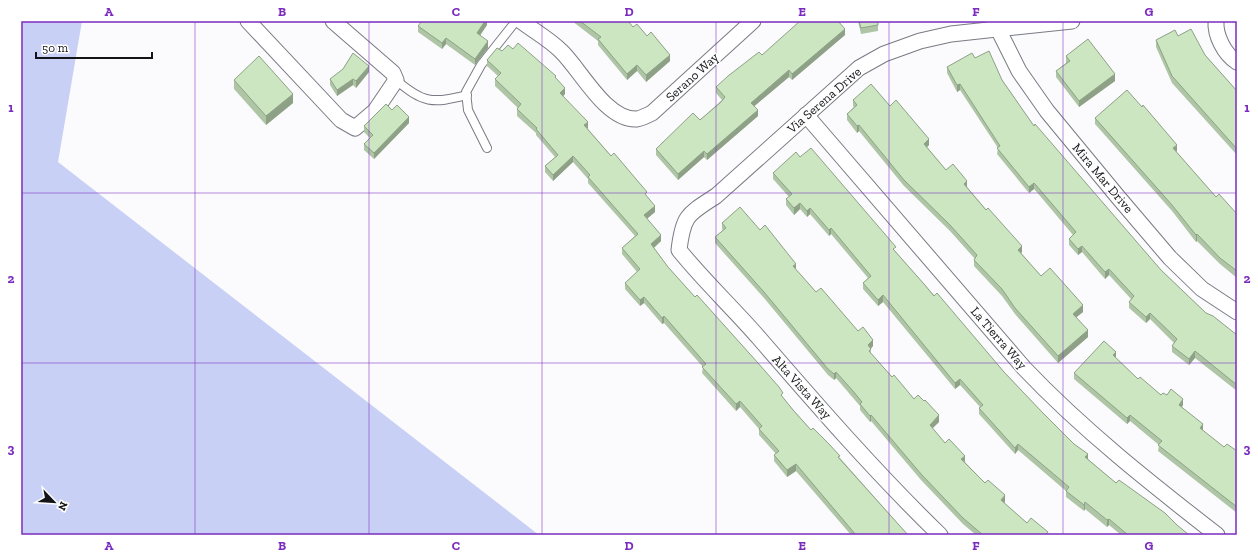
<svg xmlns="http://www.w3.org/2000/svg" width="1258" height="556" font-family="'Zilla Slab',serif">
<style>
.green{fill:#c8d1f5}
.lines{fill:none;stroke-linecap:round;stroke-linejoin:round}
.service-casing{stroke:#797b84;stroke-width:10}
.minor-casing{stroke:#797b84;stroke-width:17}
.service{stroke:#fff;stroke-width:8}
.minor{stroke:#fff;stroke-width:15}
.wall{fill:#afc6a6}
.shaded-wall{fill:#8ea187}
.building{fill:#cbe6c1;stroke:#8ea187}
.grid{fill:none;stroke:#7b2cbf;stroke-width:1;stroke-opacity:0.55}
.labels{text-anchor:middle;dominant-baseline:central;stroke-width:3;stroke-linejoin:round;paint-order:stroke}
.street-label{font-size:13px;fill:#131417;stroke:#fff}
.neatline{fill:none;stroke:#7b2cbf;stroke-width:1.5}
.grid-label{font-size:13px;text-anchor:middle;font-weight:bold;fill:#7b2cbf}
</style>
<rect width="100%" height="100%" fill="#fbfbfd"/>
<!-- green -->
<path class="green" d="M21 21H82L58 162 539 535H21Z"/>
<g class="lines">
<defs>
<g id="service">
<path d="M396 80C423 103 432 104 467 95"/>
<path d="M487 148 468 110 466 92 481 65 516 21"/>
</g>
<g id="minor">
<path d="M248 21 341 120 355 128 375 111 396 80 393 73 333 21"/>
<path d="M521 21C534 31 549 39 561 51 581 70 606 121 637 119 642 118 648 115 652 113L753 21"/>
<path d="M994 21 1019 71 1047 111 1118 197 1170 258 1202 289 1237 312"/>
<path d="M1216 21C1215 35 1224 54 1237 62"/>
<path d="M806 115 1024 368C1083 430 1149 482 1217 535"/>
<path d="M940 535C876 473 817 405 759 338 733 308 704 281 679 250 683 215 688 214 716 196L859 68 884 54 920 41 951 34 1072 21"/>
</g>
</defs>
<!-- service casing -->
<use href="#service" class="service-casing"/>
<!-- minor casing -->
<use href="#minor" class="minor-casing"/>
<!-- service -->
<use href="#service" class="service"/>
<!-- minor -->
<use href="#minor" class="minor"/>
</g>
<!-- wall -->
<g class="wall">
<path d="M487 21V25L480 35 488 48 475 65 446 44 442 49 418 32V26Z"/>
<path d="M572 21H628L633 27 647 36 670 61 646 82 637 71 627 80 598 45V41Z"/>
<path d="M858 21H878V31L861 34Z"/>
<path d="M845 35 792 80 789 77 754 106 758 116 707 160 704 157 678 180 656 155V149L700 120 722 100 716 93V87Z"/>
<path d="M1178 36 1205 55 1237 91V155L1172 83 1156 47V40Z"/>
<path d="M513 49 556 79 565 94 563 96 588 128H587L647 197 655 212 647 219 661 241 654 248 668 267 811 430 840 458 908 535H851L796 471 787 477 774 461V455L776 454 759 435V429L740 407 736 411 702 373 703 367 664 323 662 324 644 303 640 306 625 289V283L637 272 622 254V248L635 236 588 183V179L573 162 553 181 545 172V166L555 157 536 135V133L517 116V109L518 108 495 86V79L498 76 487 66V60L502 51Z"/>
<path d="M1066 56 1115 81 1079 107 1056 77V71L1066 63Z"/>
<path d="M975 58 1002 80 1034 126 1161 270 1206 313 1237 335V391L1195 358 1189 365 1172 352V346L1174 343 1150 319 1146 323 1129 308V302L1131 299 1109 275 1105 279 1082 252 1078 255 1069 245V239L1073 235 1035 190 1034 189 1029 193 997 154 998 148 960 90 957 92 947 73V67Z"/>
<path d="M369 72 356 88 353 85 337 96 330 85V79Z"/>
<path d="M234 80 293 103 266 125 234 89Z"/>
<path d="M853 100 890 106 929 145 927 147 946 170 967 187 1022 252 1021 253 1041 276 1083 312 1076 317 1088 337 1058 363 1015 314 1002 296 974 266V260L975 259 950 231 904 186 859 131 857 133 847 120V114L854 107 853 106Z"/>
<path d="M392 110 409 123 374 159 364 150V144L370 138 364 132V126Z"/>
<path d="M1095 118 1177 151 1176 152 1216 197 1237 214V278L1220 264 1197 241 1196 242 1172 211 1095 124Z"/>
<path d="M800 157 896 252 924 284 1004 372 1042 412 1088 459 1116 483 1177 525 1189 535H1121L1109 525 1107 527 1085 509 1084 511 1066 497V491L1018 450 1015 454 979 414V408L980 407 960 385 955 389 883 302 878 306 863 289V283L868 278 831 234 829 236 810 214 807 217 800 209 794 215 786 205V199L789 197 773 179V173Z"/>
<path d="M722 223 760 230 816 292 858 331 873 346 871 349V354L892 377 914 399 939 422 932 428 945 443 965 462 985 483 1005 502 1004 503 1027 523 1048 535H976L963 524 921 480 871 421 870 422 860 410V406L836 378 834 380 828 375 764 298 715 243V237L723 230 722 229Z"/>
<path d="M1116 358 1138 379 1161 395H1167L1183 405 1182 407 1203 431 1224 447 1237 451V513L1158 451 1159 445 1130 421 1127 424 1074 379V373Z"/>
</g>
<!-- shaded-wall -->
<g class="shaded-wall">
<path d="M485 21H487V25L477 40V33Z"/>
<path d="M845 29V35L792 80V74Z"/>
<path d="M446 38V44L442 49V43Z"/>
<path d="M488 41V48L475 65V59Z"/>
<path d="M670 55V61L646 82V75Z"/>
<path d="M637 65V71L627 80V74Z"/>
<path d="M369 66V72L356 88V81Z"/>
<path d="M789 70V77L751 109V103Z"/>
<path d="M1115 74V81L1079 107V101Z"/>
<path d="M353 79V85L337 96V90Z"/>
<path d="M960 84V90L957 92V85Z"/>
<path d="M565 88V94L560 100V93Z"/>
<path d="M293 94V103L266 125V116Z"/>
<path d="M758 110V116L707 160V154Z"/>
<path d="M409 117V123L374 159V153Z"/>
<path d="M588 122V128L584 131V125Z"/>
<path d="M859 125V131L857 133V126Z"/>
<path d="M929 139V145L924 150V144Z"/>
<path d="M1177 145V151L1173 154V148Z"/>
<path d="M704 151V157L678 180V174Z"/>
<path d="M573 156V162L553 181V175Z"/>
<path d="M967 181V187L964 190V184Z"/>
<path d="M1034 183V189L1029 193V187Z"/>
<path d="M800 203V209L794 215V208Z"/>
<path d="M655 206V212L644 221V215Z"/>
<path d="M810 208V214L807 217V211Z"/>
<path d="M831 228V234L829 236V230Z"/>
<path d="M1197 234V241L1196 242V235Z"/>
<path d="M661 235V241L651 250V244Z"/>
<path d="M1022 246V252L1018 256V250Z"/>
<path d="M1082 246V252L1078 255V249Z"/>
<path d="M796 264V270L793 266Z"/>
<path d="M1109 269V275L1105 279V272Z"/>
<path d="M883 295V302L878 306V300Z"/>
<path d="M644 297V303L640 306V300Z"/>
<path d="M1083 305V312L1073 320V314Z"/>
<path d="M1150 313V319L1146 323V317Z"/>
<path d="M664 316V323L662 324V318Z"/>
<path d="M1088 330V337L1058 363V356Z"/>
<path d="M873 340V346L868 351V345Z"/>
<path d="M1195 351V358L1189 365V359Z"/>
<path d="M1116 352V358L1113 355Z"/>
<path d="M836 372V378L834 380V374Z"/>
<path d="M960 379V385L955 389V383Z"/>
<path d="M1183 399V405L1179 411V405Z"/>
<path d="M740 401V407L736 411V404Z"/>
<path d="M871 415V421L870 422V416Z"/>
<path d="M939 415V422L930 431V425Z"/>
<path d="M1130 415V421L1127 424V418Z"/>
<path d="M1203 424V431L1200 428Z"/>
<path d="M1018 444V450L1015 454V448Z"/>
<path d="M1088 454V460L1085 457Z"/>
<path d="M965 456V462L961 459Z"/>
<path d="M796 464V471L787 477V470Z"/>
<path d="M1005 495V502L1001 506V500Z"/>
<path d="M1085 502V509L1084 511V505Z"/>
<path d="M1109 519V525L1107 527V520Z"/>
</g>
<!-- building -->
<g class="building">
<path d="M422 21H485L477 33 488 41 475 59 446 38 442 43 418 26Z"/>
<path d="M580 21H628L633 27 637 24 647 36 651 32 670 55 646 75 637 65 627 74 598 39 601 37Z"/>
<path d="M800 21H838L845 29 792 74 789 70 751 103 758 110 707 154 704 151 678 174 656 149 693 113 700 120 721 102 725 97 716 87 728 76 759 52 762 55Z"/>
<path d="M859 21H878V25L861 28Z"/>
<path d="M1191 29 1205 55 1237 91V149L1172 76 1156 40 1175 30 1178 36Z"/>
<path d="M1088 39 1115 74 1079 101 1056 71 1070 61 1066 56Z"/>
<path d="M518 43 556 76 555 77 565 88 560 93 588 122 584 125 611 156 614 153 647 192 645 194 655 206 644 215 661 235 651 244 668 267 695 297 697 295 758 363 779 387 783 393 781 395 793 410 811 430 813 428 829 444 840 456 838 457 908 535H856L796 464 787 470 774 455 779 451 759 429 762 426 740 401 736 404 702 367 706 364 664 316 662 318 644 297 640 300 625 283 640 269 622 248 638 234 588 177 590 175 573 156 553 175 545 166 558 155 536 129 537 128 517 109 521 104 495 79 501 73 487 60 497 48 502 51 508 45 513 49Z"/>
<path d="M989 51 1002 80 1034 126 1035 124 1161 270 1206 313 1213 316 1237 335V385L1195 351 1189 359 1172 346 1177 339 1150 313 1146 317 1129 302 1134 296 1109 269 1105 272 1082 246 1078 249 1069 239 1076 232 1035 184 1034 183 1029 187 997 148 1000 146 960 84 957 85 947 67 972 53 975 58Z"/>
<path d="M353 53 369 66 356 81 353 79 337 90 330 79 343 69Z"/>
<path d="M259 56 293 94 266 116 234 80Z"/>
<path d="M871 84 890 106 896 100 929 139 924 144 946 170 953 164 967 181 964 184 986 210 988 208 1022 246 1018 250 1041 276 1050 268 1083 305 1073 314 1088 330 1058 356 1015 308 1002 289 974 260 977 255 950 225 904 180 859 125 857 126 847 114 857 105 853 100Z"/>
<path d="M1127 90 1142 107 1143 105 1177 145 1173 148 1216 197 1219 194 1237 214V271L1220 258 1197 234 1196 235 1172 205 1095 118Z"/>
<path d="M386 104 392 110 397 105 409 117 374 153 364 144 373 135 364 126Z"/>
<path d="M811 148 896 247 893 249 924 284 934 296 937 293 1004 372 1042 412 1074 444 1088 454 1085 457 1116 483 1119 480 1165 513 1177 525 1189 535H1128L1109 519 1107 520 1085 502 1084 505 1066 491 1069 487 1018 444 1015 448 979 408 983 405 960 379 955 383 883 295 878 300 863 283 871 276 831 228 829 230 810 208 807 211 800 203 794 208 786 199 792 194 773 173 796 152 800 157Z"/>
<path d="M740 207 760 230 765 225 796 264 793 266 816 292 821 288 858 331 863 327 873 340 868 345 871 349 869 351 892 377 894 375 914 399 918 395 924 401 925 400 939 415 930 425 945 443 949 439 965 456 961 459 985 483 988 480 1005 495 1001 500 1027 523 1031 518 1048 532 1046 535H983L963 518 921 474 871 415 870 416 860 404 862 402 853 391 836 372 834 374 828 369 764 292 715 237 726 228 722 223Z"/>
<path d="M1104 341 1116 352 1113 355 1138 379 1140 377 1161 395 1163 393 1167 395 1171 389 1183 399 1179 405 1203 424 1200 428 1224 447 1227 444 1237 451V507L1158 445 1162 441 1130 415 1127 418 1074 373Z"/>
</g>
<!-- grid -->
<path class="grid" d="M195 21V535M369 21V535M542 21V535M716 21V535M889 21V535M1063 21V535M21 193H1237M21 363H1237"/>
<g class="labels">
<!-- street labels -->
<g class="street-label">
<text transform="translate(692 77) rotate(-42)">Serano Way</text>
<text transform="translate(824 100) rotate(-41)">Via Serena Drive</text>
<text transform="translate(1103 178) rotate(50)">Mira Mar Drive</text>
<text transform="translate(999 338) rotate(49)">La Tierra Way</text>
<text transform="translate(802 387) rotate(48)">Alta Vista Way</text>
</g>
</g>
<!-- border -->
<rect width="1258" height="556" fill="none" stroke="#ffffff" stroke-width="44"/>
<!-- north arrow -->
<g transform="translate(54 502) rotate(115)" stroke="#ffffff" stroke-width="3" paint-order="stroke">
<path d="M0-3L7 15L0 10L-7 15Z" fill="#131417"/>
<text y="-6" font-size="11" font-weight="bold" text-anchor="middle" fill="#131417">N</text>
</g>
<!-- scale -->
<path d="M36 52v6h116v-6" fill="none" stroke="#131417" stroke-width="2"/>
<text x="42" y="52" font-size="12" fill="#131417" stroke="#ffffff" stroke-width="3" paint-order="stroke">50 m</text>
<rect x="22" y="22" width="1214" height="512" class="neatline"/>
<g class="grid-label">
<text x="109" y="16">A</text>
<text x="282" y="16">B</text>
<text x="456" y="16">C</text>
<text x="629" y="16">D</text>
<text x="802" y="16">E</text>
<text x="976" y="16">F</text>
<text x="1149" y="16">G</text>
<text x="11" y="112">1</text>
<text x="1247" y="112">1</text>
<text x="11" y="283">2</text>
<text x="1247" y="283">2</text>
<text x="11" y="453">3</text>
<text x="1247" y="453">3</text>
<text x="109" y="550">A</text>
<text x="282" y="550">B</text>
<text x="456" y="550">C</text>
<text x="629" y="550">D</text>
<text x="802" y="550">E</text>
<text x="976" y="550">F</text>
<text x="1149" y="550">G</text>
</g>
</svg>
